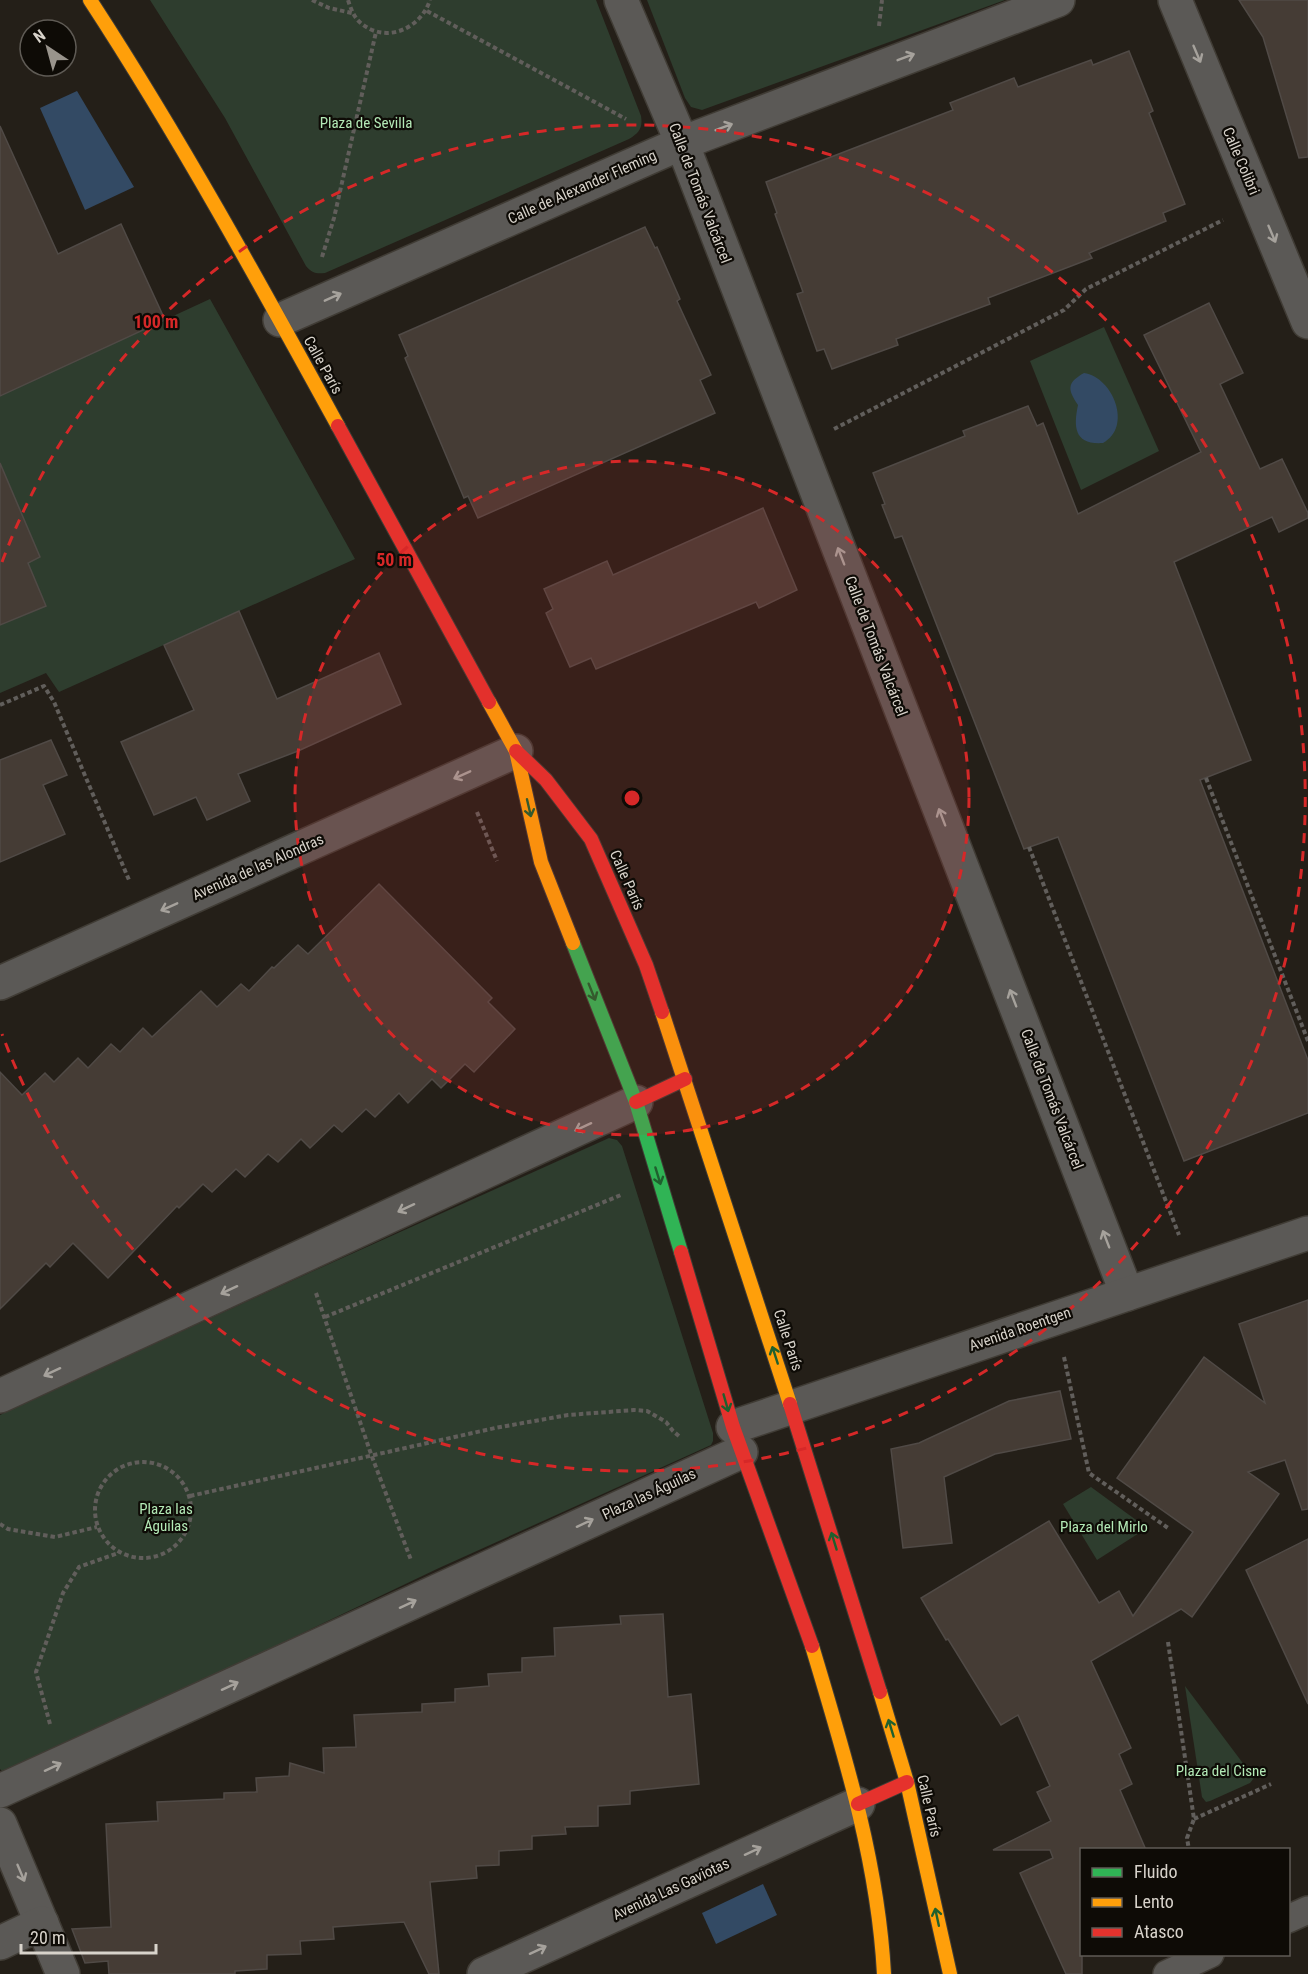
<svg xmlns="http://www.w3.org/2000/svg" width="1308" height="1974" font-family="'Roboto Condensed',sans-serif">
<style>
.green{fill:#2e3d2e}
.water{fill:#334a64}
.building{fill:#453c35;stroke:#504a46;stroke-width:1.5}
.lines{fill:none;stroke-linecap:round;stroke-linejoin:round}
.lane-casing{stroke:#403c35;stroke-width:30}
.street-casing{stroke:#403c35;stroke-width:36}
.fast-casing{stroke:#403c35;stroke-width:16}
.slow-casing{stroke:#403c35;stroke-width:16}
.jam-casing{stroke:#403c35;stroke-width:16}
.path{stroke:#615e5b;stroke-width:4;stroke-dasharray:4.5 3;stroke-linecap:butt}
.lane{stroke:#5b5956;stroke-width:27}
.street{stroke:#5b5956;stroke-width:33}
.fast{stroke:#30b455;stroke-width:14}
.slow{stroke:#ff9f0a;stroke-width:14}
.jam{stroke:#e5322d;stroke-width:14}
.oneway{stroke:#a6a29c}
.oneway2{stroke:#1f602e}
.ring{fill:none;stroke:#d62828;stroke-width:3;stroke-dasharray:10 8}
.labels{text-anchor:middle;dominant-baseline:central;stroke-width:4.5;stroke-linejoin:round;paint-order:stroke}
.park-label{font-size:15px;fill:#b3e9b6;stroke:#0e0b06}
.street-label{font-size:15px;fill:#d8d3cb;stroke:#0e0b06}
.centre{fill:#d62828;stroke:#0e0b06;stroke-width:3}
.ring-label{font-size:18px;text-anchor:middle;font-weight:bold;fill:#d62828;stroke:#0e0b06;stroke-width:4.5;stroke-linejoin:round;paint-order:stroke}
</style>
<rect width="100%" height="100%" fill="#241f18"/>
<!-- green -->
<g class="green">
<path d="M150 0H596L641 116C643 128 639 133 629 139L325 273C316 274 312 273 306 266L225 118Z"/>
<path d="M647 0H1005L702 110 691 107 685 98Z"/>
<path d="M210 299 355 559 59 692 46 673 0 693V396Z"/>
<path d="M1104 327 1159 451 1081 490 1030 361Z"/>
<path d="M609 1138 617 1140 622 1146 713 1433V1441L711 1445 439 1568 11 1772 2 1771 0 1769V1415L309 1273Z"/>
<path d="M1091 1487 1147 1528 1097 1560 1063 1504Z"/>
<path d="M1185 1686 1254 1778 1250 1783 1210 1801 1206 1802 1202 1797Z"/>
</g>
<!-- water -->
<g class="water">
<path d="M77 91 134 187 85 210 40 108Z"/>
<path d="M1084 373C1113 377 1133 427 1103 443 1075 445 1073 428 1078 405 1068 390 1066 383 1084 373Z"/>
<path d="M763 1884 777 1915 716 1944 702 1913Z"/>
</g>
<!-- building -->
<g class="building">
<path d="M1239 0H1308V157L1299 158 1263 37Z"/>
<path d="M1129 51 1153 111 1149 113 1185 204 1163 213 1166 221 1089 253 1092 258 988 298 990 304 896 339 898 345 832 369 824 349 817 351 797 294 803 292 775 214 777 213 766 182 953 110 950 103 1014 78 1018 87 1091 60 1093 65Z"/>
<path d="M0 126 58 254 121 224 165 320 0 396Z"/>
<path d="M645 227 655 248 657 247 680 299 677 301 711 375 700 380 715 413 478 518 468 496 464 498 445 453 405 358 408 356 399 335Z"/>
<path d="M1209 303 1243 373 1220 384 1260 469 1282 459 1308 513V518L1279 532 1272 517 1174 562 1251 760 1200 780 1308 1060V1113L1184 1161 1058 837 1024 849 902 536 895 538 882 505 885 504 873 473 965 436 963 431 1028 406 1037 426 1043 423 1078 514 1201 452 1144 335Z"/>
<path d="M0 463 40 557 28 563 46 606 0 625Z"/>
<path d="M763 508 797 590 759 608 756 602 596 669 591 658 570 667 546 613 553 609 544 589 607 561 613 575Z"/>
<path d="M239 611 277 699 379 653 401 704 298 751 238 774 250 801 207 820 196 797 154 815 121 742 194 710 164 645Z"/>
<path d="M51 740 67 775 43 785 65 834 0 862V760Z"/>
<path d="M379 884 492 998 488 1002 515 1029 474 1072 465 1064 441 1088 432 1079 408 1103 399 1093 375 1117 366 1109 342 1132 334 1125 310 1148 301 1139 278 1162 268 1154 245 1177 236 1169 212 1192 203 1184 179 1208 177 1206 108 1278 73 1243 50 1267 46 1263 0 1309V1072L22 1095 45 1073 54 1082 78 1058 88 1068 111 1044 120 1052 143 1028 152 1037 201 991 217 1007 241 984 249 991 272 967 274 968 298 945 308 954Z"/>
<path d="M1308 1300V1509L1302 1510 1285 1460 1248 1472 1279 1494 1192 1617 1181 1609 1091 1661 1131 1748 1119 1754 1132 1784 1120 1790 1146 1850H1082V1974H1066L1020 1873 1053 1858 1050 1850H993L1051 1821 1037 1792 1050 1786 1018 1715 1001 1725 948 1639 946 1640 921 1598 1049 1521 1099 1603 1119 1591 1133 1616 1193 1532 1117 1478 1204 1357 1265 1403 1239 1324Z"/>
<path d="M1060 1391 1071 1439 995 1454 944 1477 952 1543 903 1548 891 1449 919 1443 1009 1401Z"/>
<path d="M1308 1539V1704L1246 1570Z"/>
<path d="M663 1614 668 1697 691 1694 699 1784 630 1791V1804L598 1806V1826L565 1827 566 1834 532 1836V1849L499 1851V1865L476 1866 477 1878 430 1882 439 1974H429L404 1922 333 1927 334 1939 300 1941 301 1954 267 1955V1969L235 1971V1974H109L108 1961 85 1963 72 1929 111 1927 106 1824 158 1821 157 1802 224 1799V1793L257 1792 256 1778 289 1776 290 1763 324 1773 323 1748 356 1747 354 1715 422 1712V1704L455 1702V1689L489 1686 488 1674 522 1672V1658L555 1656 554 1628 621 1624 620 1616Z"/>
</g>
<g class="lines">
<defs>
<g id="lane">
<path d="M1288 1919 1308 1910"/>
<path d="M1167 1974 1210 1954"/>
</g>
<g id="street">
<path d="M621 0 682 143 1127 1294"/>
<path d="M1175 0 1308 322"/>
<path d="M280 320 682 143 1058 0"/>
<path d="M0 983 516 751"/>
<path d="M0 1396 636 1102"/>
<path d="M733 1427 1308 1233"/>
<path d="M0 1791 741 1452"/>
<path d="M0 1824 63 1974"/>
<path d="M0 1943 42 1923"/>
<path d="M484 1974 858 1804"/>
</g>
<path id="fast" d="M573 943 636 1102 681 1252"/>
<g id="slow">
<path d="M90 0C180 138 259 282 338 426"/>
<path d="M489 702 516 751 541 862 573 943"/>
<path d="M662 1012 790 1404"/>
<path d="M812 1646C844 1753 878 1861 884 1974"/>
<path d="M880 1692 907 1782 950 1974"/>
</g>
<g id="jam">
<path d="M338 426 489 702"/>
<path d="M516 751 546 780 591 839 646 965 662 1012"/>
<path d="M636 1102 685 1079"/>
<path d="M681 1252 733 1427 812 1646"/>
<path d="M790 1404 880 1692"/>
<path d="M858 1804 907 1782"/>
</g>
</defs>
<!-- lane casing -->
<use href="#lane" class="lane-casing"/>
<!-- street casing -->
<use href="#street" class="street-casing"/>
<!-- fast casing -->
<use href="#fast" class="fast-casing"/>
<!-- slow casing -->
<use href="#slow" class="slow-casing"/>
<!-- jam casing -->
<use href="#jam" class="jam-casing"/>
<!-- path -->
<g class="path">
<path d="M312 0 329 8 352 13"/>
<path d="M348 0C351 9 354 18 362 24 387 44 421 28 430 0"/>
<path d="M427 11 626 119"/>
<path d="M879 26 882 0"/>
<path d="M322 257 334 218 376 32"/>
<path d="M834 429 1064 310 1086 289 1223 220"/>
<path d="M0 705 44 686 54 702 129 880"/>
<path d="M1206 778 1308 1041"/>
<path d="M477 812 497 861"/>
<path d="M1029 847 1179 1235"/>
<path d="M316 1293 371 1454 411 1560"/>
<path d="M325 1317 621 1195"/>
<path d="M1064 1357 1089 1473 1168 1528"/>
<circle cx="143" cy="1510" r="48"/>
<path d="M190 1496 495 1428 568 1415 634 1410 647 1411 666 1422 673 1431 680 1437"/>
<path d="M0 1524 8 1529 55 1537 97 1527"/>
<path d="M1168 1642 1194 1819 1187 1838 1189 1850"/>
<path d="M50 1724 36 1672 63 1593 79 1567 118 1553"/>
<path d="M1194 1819 1271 1784"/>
</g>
<!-- lane -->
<use href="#lane" class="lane"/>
<!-- street -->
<use href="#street" class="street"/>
<!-- fast -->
<use href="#fast" class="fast"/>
<!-- slow -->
<use href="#slow" class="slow"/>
<!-- jam -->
<use href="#jam" class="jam"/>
</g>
<!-- one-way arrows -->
<defs><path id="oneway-shaft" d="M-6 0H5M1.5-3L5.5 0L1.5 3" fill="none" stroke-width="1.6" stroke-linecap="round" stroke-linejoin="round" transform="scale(1.5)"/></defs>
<g class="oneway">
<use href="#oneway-shaft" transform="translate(1197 54) rotate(67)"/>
<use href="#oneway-shaft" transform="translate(906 57) rotate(-21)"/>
<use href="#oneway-shaft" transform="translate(724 127) rotate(-21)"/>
<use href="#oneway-shaft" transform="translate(1272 234) rotate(67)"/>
<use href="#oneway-shaft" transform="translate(333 297) rotate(-24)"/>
<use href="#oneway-shaft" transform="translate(841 556) rotate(-111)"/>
<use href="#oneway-shaft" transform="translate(462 775) rotate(156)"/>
<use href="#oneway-shaft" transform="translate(942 817) rotate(-111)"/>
<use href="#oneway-shaft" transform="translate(169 907) rotate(156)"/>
<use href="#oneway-shaft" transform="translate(1013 998) rotate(-111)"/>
<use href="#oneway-shaft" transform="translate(583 1127) rotate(155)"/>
<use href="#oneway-shaft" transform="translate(406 1208) rotate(155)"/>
<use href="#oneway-shaft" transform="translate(1106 1239) rotate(-111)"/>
<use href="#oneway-shaft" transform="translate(229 1290) rotate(155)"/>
<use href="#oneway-shaft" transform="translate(52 1372) rotate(155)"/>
<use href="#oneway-shaft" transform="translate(585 1523) rotate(-25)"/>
<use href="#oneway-shaft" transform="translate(408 1604) rotate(-25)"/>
<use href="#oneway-shaft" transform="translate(230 1686) rotate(-25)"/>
<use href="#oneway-shaft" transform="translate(53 1767) rotate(-25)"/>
<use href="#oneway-shaft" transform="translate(753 1851) rotate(-25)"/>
<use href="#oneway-shaft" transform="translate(21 1873) rotate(67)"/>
<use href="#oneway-shaft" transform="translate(538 1950) rotate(-25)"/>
</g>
<g class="oneway2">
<use href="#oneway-shaft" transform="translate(529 808) rotate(77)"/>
<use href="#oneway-shaft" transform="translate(592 992) rotate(68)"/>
<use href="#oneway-shaft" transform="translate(658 1176) rotate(73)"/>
<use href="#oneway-shaft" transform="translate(775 1355) rotate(-108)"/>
<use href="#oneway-shaft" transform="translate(726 1403) rotate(74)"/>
<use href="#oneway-shaft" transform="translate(834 1541) rotate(-107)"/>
<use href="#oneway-shaft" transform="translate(891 1728) rotate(-107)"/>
<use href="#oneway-shaft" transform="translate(937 1917) rotate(-102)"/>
</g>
<!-- distance rings -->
<circle cx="632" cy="798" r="337" fill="#d62828" fill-opacity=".12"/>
<g class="ring">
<circle cx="632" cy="798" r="337"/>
<path d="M2 562A673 673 0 1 1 2 1034"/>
</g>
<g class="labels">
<!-- park labels -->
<g class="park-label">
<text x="366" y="123">Plaza de Sevilla</text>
<text x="166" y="1509">Plaza las<tspan x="166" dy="17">Águilas</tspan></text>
<text x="1104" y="1527">Plaza del Mirlo</text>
<text x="1221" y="1771">Plaza del Cisne</text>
</g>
<!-- street labels -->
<g class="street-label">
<text transform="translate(1241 161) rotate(67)">Calle Colibri</text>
<text transform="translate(582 187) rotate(-24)">Calle de Alexander Fleming</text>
<text transform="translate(700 193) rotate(69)">Calle de Tomás Valcárcel</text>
<text transform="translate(323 365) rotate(61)">Calle París</text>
<text transform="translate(876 646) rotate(69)">Calle de Tomás Valcárcel</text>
<text transform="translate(258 867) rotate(-24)">Avenida de las Alondras</text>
<text transform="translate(627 880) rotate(66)">Calle París</text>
<text transform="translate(1052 1099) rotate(69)">Calle de Tomás Valcárcel</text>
<text transform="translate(1020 1329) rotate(-19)">Avenida Roentgen</text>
<text transform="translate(788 1340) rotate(72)">Calle París</text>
<text transform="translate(649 1494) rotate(-25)">Plaza las Águilas</text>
<text transform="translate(929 1806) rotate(77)">Calle París</text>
<text transform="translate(671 1889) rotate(-25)">Avenida Las Gaviotas</text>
</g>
</g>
<circle cx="632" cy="798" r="9" class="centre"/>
<g class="ring-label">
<text x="156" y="328">100 m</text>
<text x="394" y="566">50 m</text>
</g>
<!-- legend -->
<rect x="1080" y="1848" width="210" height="108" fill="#0e0b06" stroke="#5f5b55" stroke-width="1.5"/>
<rect x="1092" y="1868" width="30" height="9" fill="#30b455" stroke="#5f5b55" stroke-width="1.5"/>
<text x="1134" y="1878" font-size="18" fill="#d8d3cb">Fluido</text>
<rect x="1092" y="1898" width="30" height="9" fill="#ff9f0a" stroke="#5f5b55" stroke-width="1.5"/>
<text x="1134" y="1908" font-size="18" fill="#d8d3cb">Lento</text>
<rect x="1092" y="1928" width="30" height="9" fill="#e5322d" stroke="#5f5b55" stroke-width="1.5"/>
<text x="1134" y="1938" font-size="18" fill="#d8d3cb">Atasco</text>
<!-- north arrow -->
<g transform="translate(48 48) rotate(324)"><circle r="28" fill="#0e0b06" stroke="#5f5b55" stroke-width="1.5"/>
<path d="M0-4.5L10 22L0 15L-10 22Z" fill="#99948c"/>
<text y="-9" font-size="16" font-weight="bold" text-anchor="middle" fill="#d8d3cb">N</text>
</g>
<!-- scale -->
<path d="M21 1944v9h135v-9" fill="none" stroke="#d8d3cb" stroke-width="3"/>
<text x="30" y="1944" font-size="18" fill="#d8d3cb" stroke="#0e0b06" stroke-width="4.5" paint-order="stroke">20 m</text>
</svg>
